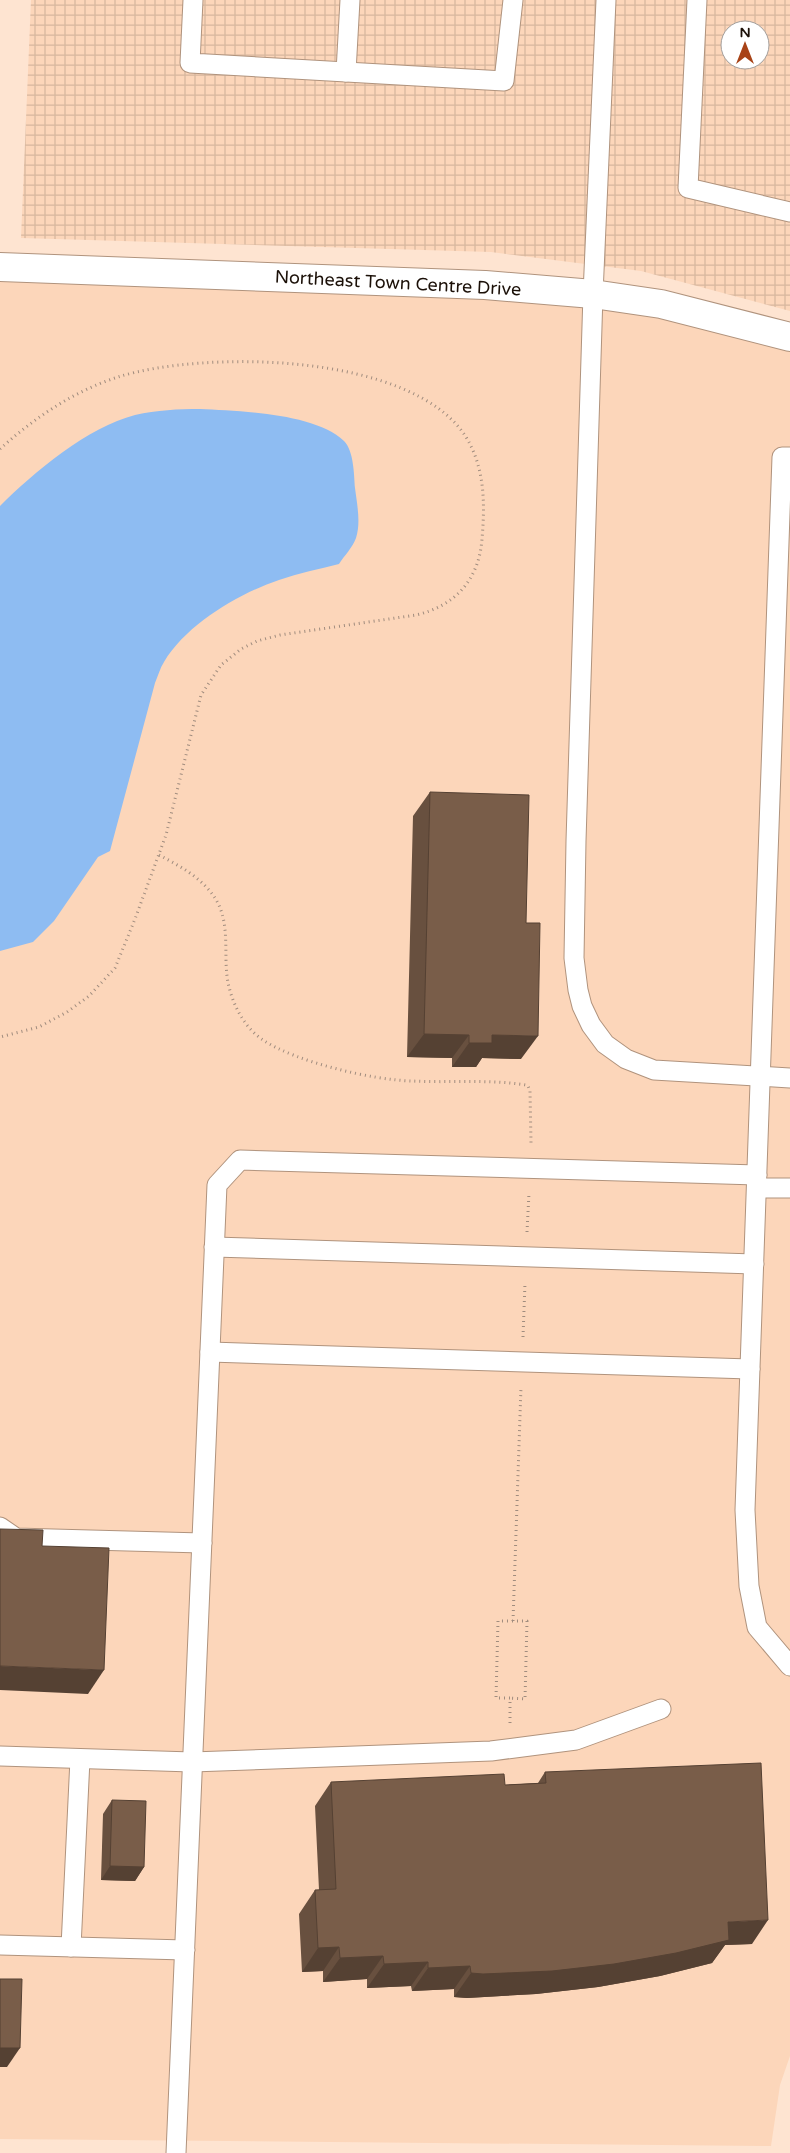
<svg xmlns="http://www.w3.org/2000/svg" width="790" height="2153" font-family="'Varela Round',sans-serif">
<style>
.built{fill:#fcd6ba}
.industrial{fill:url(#industrial-grid);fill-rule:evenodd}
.water{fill:#8ebcf2}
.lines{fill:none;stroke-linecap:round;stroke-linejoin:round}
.lane-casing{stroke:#b0937d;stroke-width:21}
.street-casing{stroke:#b0937d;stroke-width:30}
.path{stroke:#a08c7e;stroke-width:3;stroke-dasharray:1 4;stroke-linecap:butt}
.lane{stroke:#fff;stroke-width:19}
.street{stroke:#fff;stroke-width:28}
.wall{fill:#68503f}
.shaded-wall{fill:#554133}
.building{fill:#795d49;stroke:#554133}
.labels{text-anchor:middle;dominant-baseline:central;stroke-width:4;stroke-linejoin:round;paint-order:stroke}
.street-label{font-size:18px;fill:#1b1008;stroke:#fff}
</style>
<defs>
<pattern id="industrial-grid" width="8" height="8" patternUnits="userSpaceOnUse" patternTransform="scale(1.25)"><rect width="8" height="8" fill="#fcd6ba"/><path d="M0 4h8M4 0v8" fill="none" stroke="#d7b79e"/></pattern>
</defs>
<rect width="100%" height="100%" fill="#fee4d1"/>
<!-- built -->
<path class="built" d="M0 269 593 294 790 339V2056L780 2085 771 2146 0 2139Z"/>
<!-- industrial -->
<path class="industrial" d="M31 0H790V311L641 271 491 252 21 238ZM730 30H760V60H730Z"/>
<!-- water -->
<path class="water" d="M200 409C239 411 315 413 344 441 354 451 354 475 355 488 357 504 361 523 356 538 353 547 344 556 339 564 319 569 299 573 279 580 238 594 187 624 164 662 160 668 158 676 155 683L110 851 98 857 54 921 33 942 0 951V506C34 472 88 427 135 415 157 410 178 409 200 409Z"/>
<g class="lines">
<defs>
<g id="lane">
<path d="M193 0 190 63 504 81 513 0"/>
<path d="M606 0 593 294 576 841 574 958 578 990 582 1006 591 1025 605 1044 626 1059 654 1070 790 1078"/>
<path d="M697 0 688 188 790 212"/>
<path d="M346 72 350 0"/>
<path d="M790 457H782L745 1510 749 1586 757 1627 790 1666"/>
<path d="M757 1188H790"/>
<path d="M214 1247 754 1264"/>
<path d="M210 1352 750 1369"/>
<path d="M0 1527 16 1538 202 1543"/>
<path d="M0 1756 192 1762 491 1751 576 1740 661 1709"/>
<path d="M0 1945 185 1950"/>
<path d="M71 1947 80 1759"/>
<path d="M176 2153 217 1185 240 1160 757 1175"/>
</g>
<path id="street" d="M0 267 485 285 593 294 661 304 790 337"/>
</defs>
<!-- lane casing -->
<use href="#lane" class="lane-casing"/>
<!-- street casing -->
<use href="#street" class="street-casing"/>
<!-- path -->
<g class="path">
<path d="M0 449C34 418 74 391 118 377 204 350 412 352 466 437 485 468 485 504 482 539 479 580 455 606 416 615L280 635 257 641 241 649 221 665 201 695 166 835 135 919 115 968 89 996 67 1012 39 1027 0 1037"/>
<path d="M159 855C180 866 202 878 215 898 230 921 224 951 227 976 230 1000 243 1027 263 1040 296 1062 372 1080 412 1081 449 1083 489 1079 526 1085L528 1086 530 1091 531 1143"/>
<path d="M527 1232 529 1193"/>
<path d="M523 1337 525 1283"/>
<path d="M513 1621 521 1387"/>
<path d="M510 1723V1698H496L498 1621H527L525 1699 510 1698"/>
</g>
<!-- lane -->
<use href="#lane" class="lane"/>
<!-- street -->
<use href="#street" class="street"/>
</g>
<!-- wall -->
<g class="wall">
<path d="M430 792 521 1059 482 1058 476 1067H452V1058L407 1057 413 816Z"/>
<path d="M545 1772 752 1944 725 1945 712 1963 660 1976 598 1987 536 1994 467 1998 454 1997V1989L412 1991 411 1986 367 1988V1979L323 1982V1971L302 1972 299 1914 315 1890H319L315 1806 331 1782 505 1785 538 1783Z"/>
<path d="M112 1800 144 1867 135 1881 101 1880 103 1814Z"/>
</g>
<!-- shaded-wall -->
<g class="shaded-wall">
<path d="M424 1034 469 1035 452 1058 407 1057Z"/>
<path d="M492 1035 538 1036 521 1059 482 1058 476 1067H452L469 1043Z"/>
<path d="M0 1666 104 1670 88 1694 0 1690Z"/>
<path d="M110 1866 144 1867 135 1881 101 1880Z"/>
<path d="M768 1920 752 1944 725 1945 712 1963 660 1976 598 1987 536 1994 467 1998 454 1997 471 1973 728 1922Z"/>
<path d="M339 1947 323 1971 302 1972 318 1948Z"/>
<path d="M383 1956 367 1979 323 1982 340 1958Z"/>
<path d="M428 1962 411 1986 367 1988 384 1964Z"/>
<path d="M470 1966 454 1989 412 1991 428 1968Z"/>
<path d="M0 2048H20L7 2067H0Z"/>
</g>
<!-- building -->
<g class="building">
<path d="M430 792 529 795 526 923H540L538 1036 492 1035V1043H469V1035L424 1034Z"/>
<path d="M0 1529 43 1530 42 1546 109 1548 104 1670 0 1666Z"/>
<path d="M761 1763 768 1920 728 1922 729 1940 676 1953 614 1964 552 1971 483 1974 471 1973 470 1966 428 1968V1962L384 1964 383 1956 340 1958 339 1947 318 1948 315 1890 336 1889 331 1782 504 1774 505 1785 546 1783 545 1772Z"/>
<path d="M112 1800 146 1801 144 1867 110 1866Z"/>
<path d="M0 1979H22L20 2048H0Z"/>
</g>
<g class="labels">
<!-- street labels -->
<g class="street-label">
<text transform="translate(398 283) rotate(3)">Northeast Town Centre Drive</text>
</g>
</g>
<!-- north arrow -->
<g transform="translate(745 45)"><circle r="24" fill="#ffffff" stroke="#a49f9c"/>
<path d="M0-4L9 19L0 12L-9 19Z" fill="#a84317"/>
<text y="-8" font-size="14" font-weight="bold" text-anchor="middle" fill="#1b1008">N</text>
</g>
</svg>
